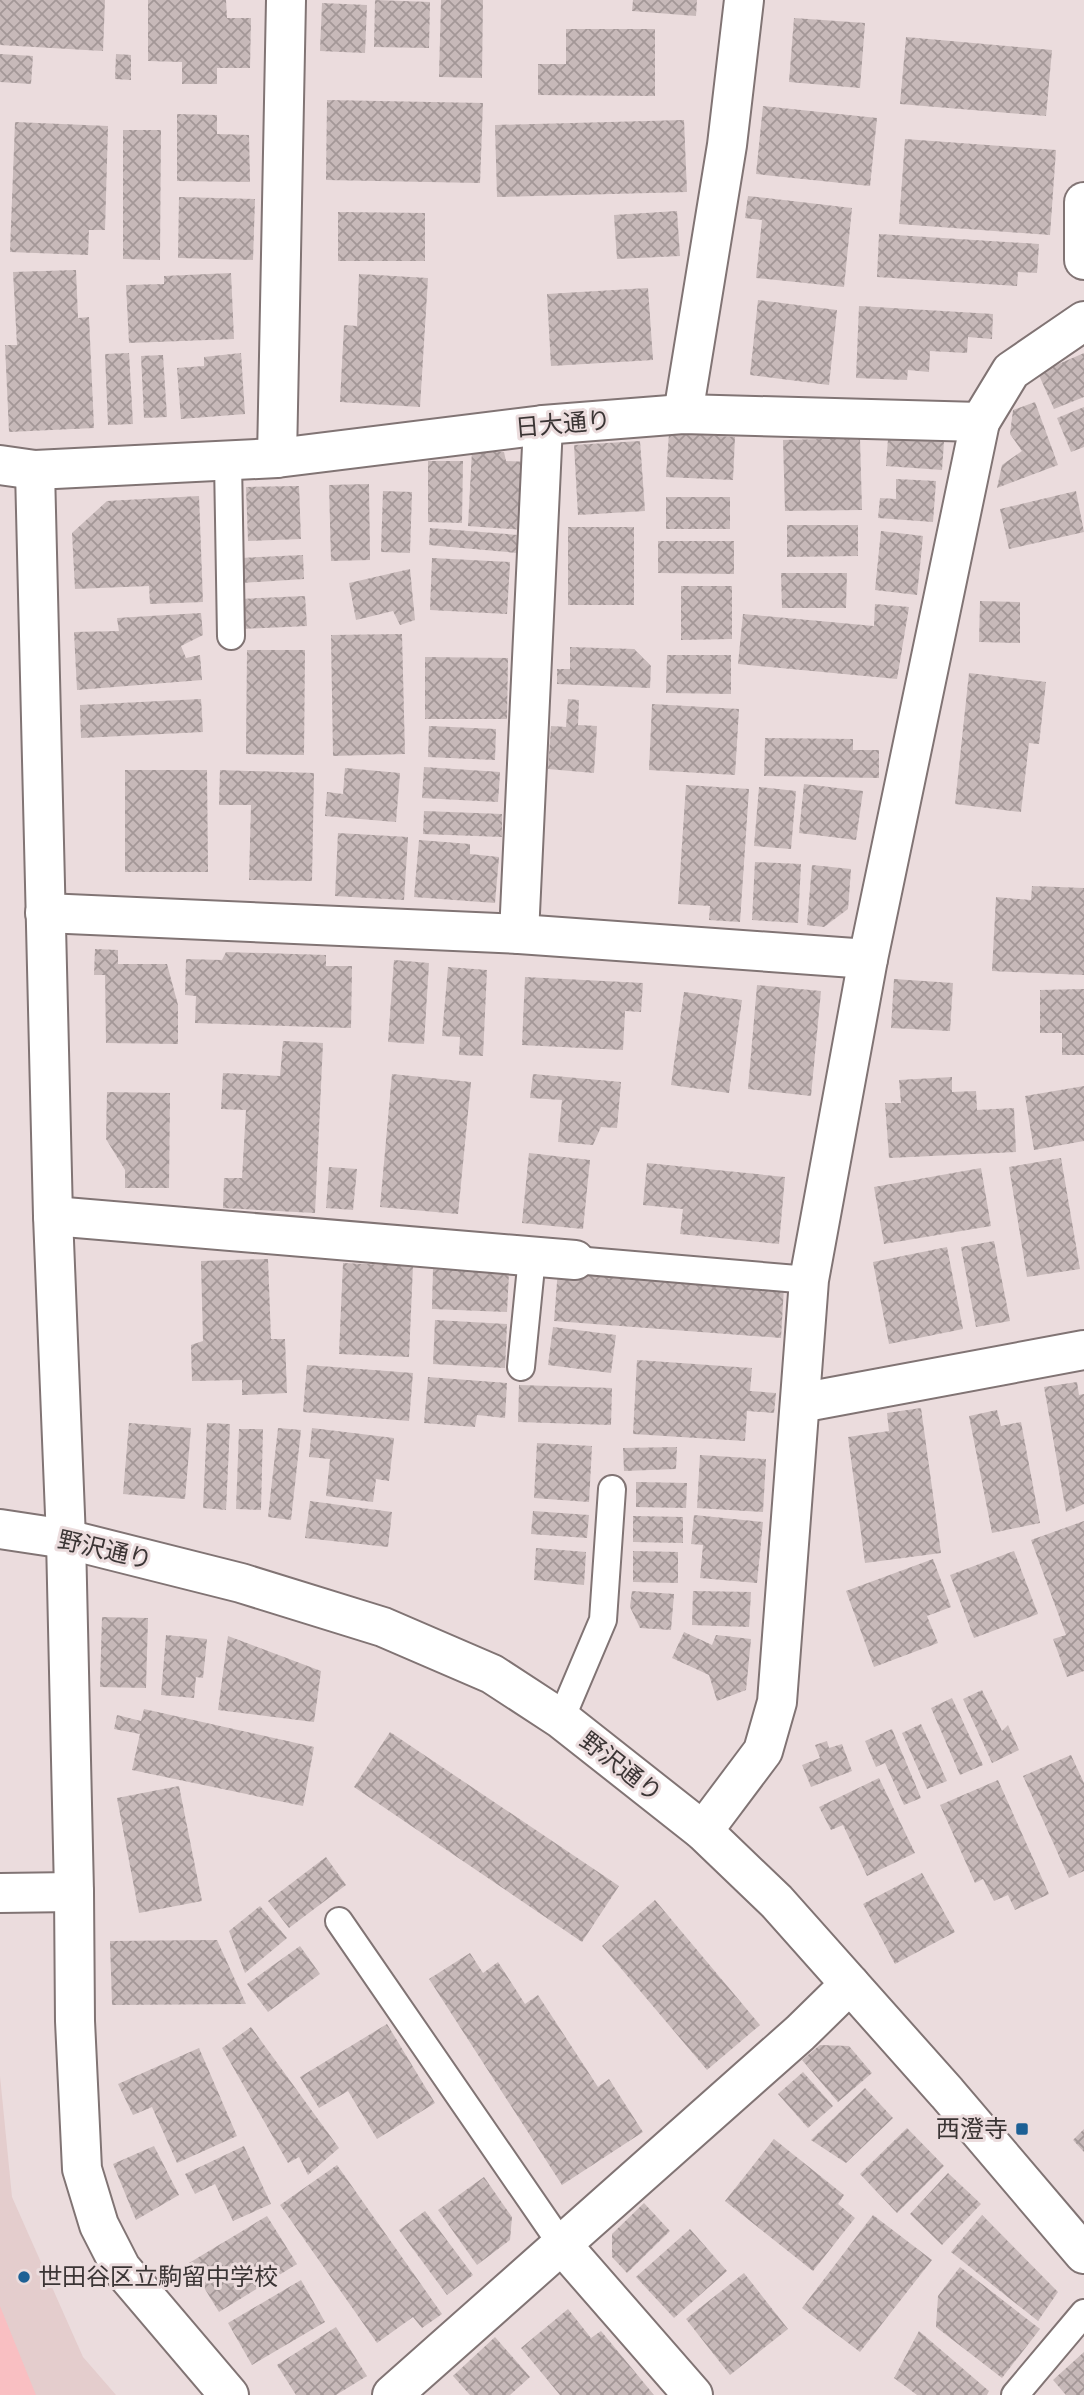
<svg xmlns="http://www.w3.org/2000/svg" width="1084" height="2395" font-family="'Times New Roman','Noto Sans JP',serif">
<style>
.built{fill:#e4cdcd}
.pitch{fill:#f9bfc2}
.building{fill:url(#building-cross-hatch)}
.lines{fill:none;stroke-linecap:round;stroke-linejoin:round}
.lane-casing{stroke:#817474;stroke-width:30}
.street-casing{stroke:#817474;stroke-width:42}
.secondary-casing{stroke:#817474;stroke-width:42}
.lane{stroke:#fff;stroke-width:26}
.street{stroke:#fff;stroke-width:38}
.secondary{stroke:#fff;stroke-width:38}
.poi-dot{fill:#1d6095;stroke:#ebdcdd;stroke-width:2.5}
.labels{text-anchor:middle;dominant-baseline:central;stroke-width:6;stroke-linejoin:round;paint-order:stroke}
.street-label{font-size:24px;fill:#3b3535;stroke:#ebdcdd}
.poi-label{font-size:24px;fill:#3b3535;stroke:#ebdcdd;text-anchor:end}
</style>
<defs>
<pattern id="building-cross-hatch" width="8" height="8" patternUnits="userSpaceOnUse" patternTransform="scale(1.75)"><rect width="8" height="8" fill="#c7b9b9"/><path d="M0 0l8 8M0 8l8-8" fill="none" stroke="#a39797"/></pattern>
</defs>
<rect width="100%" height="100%" fill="#ebdcdd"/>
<!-- built -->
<path class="built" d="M0 2076 12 2197 83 2357 116 2395H0Z"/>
<!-- pitch -->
<path class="pitch" d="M0 2306 36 2395H0Z"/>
<!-- building -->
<g class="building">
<path d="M0 0H105L103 51 0 45Z"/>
<path d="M148 0H226L227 18H251L250 68H217V84H182V62L148 61Z"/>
<path d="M375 0 430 2 429 48 374 47Z"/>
<path d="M441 0H483L482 78 439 77Z"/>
<path d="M633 0H697L696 16 632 11Z"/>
<path d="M322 3 367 5 365 53 320 51Z"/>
<path d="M794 18 865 23 860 88 789 82Z"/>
<path d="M566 29H655V96L538 95V64H566Z"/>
<path d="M906 37 1052 50 1046 116 900 104Z"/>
<path d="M0 54 33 56 31 84 0 82Z"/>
<path d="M116 54 131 55V80L115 79Z"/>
<path d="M327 100 483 103 480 183 326 180Z"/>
<path d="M763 106 877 118 870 186 756 174Z"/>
<path d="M177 114 217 115V134L249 135 250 182 177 181Z"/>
<path d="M684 120 687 192 497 197 495 125Z"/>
<path d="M15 122 108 126 105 230H89L88 255 10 252Z"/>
<path d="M123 130H161L160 260 123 259Z"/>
<path d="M905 139 1056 150 1050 235 899 224Z"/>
<path d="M748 196 852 208 844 287 756 278 762 220 745 218Z"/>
<path d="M179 197 255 199 253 260 178 258Z"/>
<path d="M677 211 680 256 617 259 614 215Z"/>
<path d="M338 212 425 213V261H338Z"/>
<path d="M879 234 1039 244 1037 273 1018 272 1017 286 877 277Z"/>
<path d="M76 270 78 318 89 317 94 428 9 432 5 345H17L13 272Z"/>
<path d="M231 273 234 339 129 343 126 285 164 284V276Z"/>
<path d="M359 274 428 278 420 407 340 402 344 325 357 326Z"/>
<path d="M648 288 653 360 551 366 547 294Z"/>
<path d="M758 300 837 310 829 385 750 375Z"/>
<path d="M859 306 993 314 992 339 968 337 967 353 930 351 929 372 908 370 907 380 856 378Z"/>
<path d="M129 353 133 424 108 425 105 354Z"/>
<path d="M241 353 245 414 181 419 177 368 204 366V357Z"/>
<path d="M1084 353V397L1054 409 1038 373Z"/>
<path d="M163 355 167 417 144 418 141 356Z"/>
<path d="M1035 402 1058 465 997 488 1002 465 1022 451 1010 434 1013 410Z"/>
<path d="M1084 407V447L1071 452 1057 418Z"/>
<path d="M669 433 735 437 733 480 666 477Z"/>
<path d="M860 438 862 510 785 511 783 440Z"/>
<path d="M888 439 944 442 942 470 886 466Z"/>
<path d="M640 441 645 511 578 515 574 445Z"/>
<path d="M472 450 504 452 506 461 528 462 524 530 468 526Z"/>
<path d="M428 461H463L462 523 428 522Z"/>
<path d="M896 479 936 481 933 522 878 518 880 498 896 499Z"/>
<path d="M369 484 370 560 331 561 329 485Z"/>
<path d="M299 486 301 539 248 541 246 487Z"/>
<path d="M383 491 412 492 410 553 381 552Z"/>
<path d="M1076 491 1084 532 1009 549 1000 509Z"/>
<path d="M199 496 203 602 150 604 149 586 75 589 72 533 107 501Z"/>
<rect x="666" y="497" width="64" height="32"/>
<path d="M787 525H858V556L787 557Z"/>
<rect x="568" y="527" width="66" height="78"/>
<path d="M430 528 518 535 517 553 429 545Z"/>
<path d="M881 531 923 536 917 595 875 590Z"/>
<path d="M658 541H734V574L658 573Z"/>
<path d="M303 555 304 579 241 583 240 558Z"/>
<path d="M432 558 510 562 507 614 430 610Z"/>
<path d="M410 569 415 620 400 625 393 611 356 620 349 583Z"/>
<path d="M781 573H847L846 608H782Z"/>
<path d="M681 586H732V639L681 640Z"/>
<path d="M305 596 307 626 242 629 240 599Z"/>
<path d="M980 601 1020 602V643L979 642Z"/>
<path d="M875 604 909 607 897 679 738 664 743 614 874 626Z"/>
<path d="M201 613 203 635 181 646 186 658 200 655 202 680 77 690 74 632 119 631 117 618Z"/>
<path d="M402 634 405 754 333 756 331 635Z"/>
<path d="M570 647 634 649 651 666 650 688 557 684V669H570Z"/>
<path d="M247 650H305L304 755 246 754Z"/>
<path d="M667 655H731V694L666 693Z"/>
<path d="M425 657 508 658 507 719H425Z"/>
<path d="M969 673 1046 682 1039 744 1029 743 1021 812 955 804Z"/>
<path d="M201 699 203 732 81 738 80 705Z"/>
<path d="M568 699 579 700 578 725 597 726 594 773 548 769 551 726 566 727Z"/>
<path d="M652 704 739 709 735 775 649 770Z"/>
<path d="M429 726 496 729 495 760 428 757Z"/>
<path d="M765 738 853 739V750H879V778L764 776Z"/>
<path d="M424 767 500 772 498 802 422 798Z"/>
<path d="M345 768 400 773 396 822 325 816 327 792 343 794Z"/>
<path d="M125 770H207L208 872H125Z"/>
<path d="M220 770 314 773 312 881 249 880 251 805H219Z"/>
<path d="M804 784 863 791 856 840 799 833Z"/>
<path d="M686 785 749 789 740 922 709 920 710 906 678 904Z"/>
<path d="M759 787 796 791 791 849 754 846Z"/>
<path d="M424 811 502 814V837L423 834Z"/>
<path d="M338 833 408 837 404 900 335 896Z"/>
<path d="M419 840 470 844V854L499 857 495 903 414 897Z"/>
<path d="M755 862 801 864 798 923 752 920Z"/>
<path d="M812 865 851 869 848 909 824 927 807 925Z"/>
<path d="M1032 886 1084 888V975L992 971 996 897 1031 900Z"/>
<path d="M95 949 118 950V964H167L178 1005V1044L106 1043 105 975H94Z"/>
<path d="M226 952 326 955V966H352L351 1028 195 1023 196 996 185 995 186 959 222 960Z"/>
<path d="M394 960 429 963 424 1044 388 1042Z"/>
<path d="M448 967 487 970 483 1056 459 1055 460 1037 442 1036Z"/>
<path d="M525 977 643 983 641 1012 625 1011 623 1050 522 1045Z"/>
<path d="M894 979 953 983 950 1031 891 1028Z"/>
<path d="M757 985 821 991 811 1096 748 1089Z"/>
<path d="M1084 989V1055H1062V1033H1040V990Z"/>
<path d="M684 992 742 1000 729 1093 671 1085Z"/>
<path d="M283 1041 323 1043 315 1213 223 1208 224 1178H242L246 1110 221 1109 223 1073 280 1076Z"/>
<path d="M392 1074 471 1082 458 1214 380 1207Z"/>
<path d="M533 1074 621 1082 617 1128 601 1127 593 1145 558 1142 562 1100 530 1098Z"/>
<path d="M952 1077V1092L976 1091 977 1110 1014 1108 1016 1152 889 1158 885 1103H901L899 1080Z"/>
<path d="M1084 1086V1141L1034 1150 1025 1096Z"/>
<path d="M107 1092 170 1093 169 1188H125V1170L106 1139Z"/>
<path d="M529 1153 590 1160 583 1229 522 1223Z"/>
<path d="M1061 1158 1080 1269 1027 1277 1009 1167Z"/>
<path d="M647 1163 785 1177 779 1244 680 1234 683 1209 643 1205Z"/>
<path d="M329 1167 357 1169 353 1210 326 1208Z"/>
<path d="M981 1168 991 1226 884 1244 874 1187Z"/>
<path d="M994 1241 1010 1321 976 1327 961 1247Z"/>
<path d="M947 1247 963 1329 889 1344 873 1262Z"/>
<path d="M268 1259 271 1339H285L287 1393 242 1395V1380L192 1381 191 1345 203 1341 201 1261Z"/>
<path d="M343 1263 413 1266 409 1357 339 1354Z"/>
<path d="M433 1269 509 1273 507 1312 432 1309Z"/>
<path d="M558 1269 784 1287 781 1338 554 1321Z"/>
<path d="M435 1320 507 1324 505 1368 433 1364Z"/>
<path d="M553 1327 616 1335 611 1373 548 1365Z"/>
<path d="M637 1360 752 1368 750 1391 776 1393 774 1413 747 1411 745 1441 633 1434Z"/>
<path d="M307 1365 413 1373 409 1421 303 1412Z"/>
<path d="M428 1377 507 1383 505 1418 477 1415 475 1427 424 1423Z"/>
<path d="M1077 1382 1079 1395 1084 1394V1504L1066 1512 1044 1387Z"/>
<path d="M519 1385 612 1388 611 1425 518 1422Z"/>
<path d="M921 1408 941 1553 865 1563 848 1437 889 1431 887 1413Z"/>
<path d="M997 1410 1001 1426 1021 1422 1040 1523 992 1533 969 1416Z"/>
<path d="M129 1423 191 1428 185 1499 123 1494Z"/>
<path d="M207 1423 230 1424 226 1510 203 1508Z"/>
<path d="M278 1428 301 1430 291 1520 268 1517Z"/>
<path d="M312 1428 394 1438 389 1481 376 1479 373 1502 326 1496 330 1459 309 1457Z"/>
<path d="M239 1429H263L261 1510 236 1509Z"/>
<path d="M537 1443 592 1446 589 1502 534 1498Z"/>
<path d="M677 1447 676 1469 624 1471 623 1448Z"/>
<path d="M700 1455 766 1459 763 1512 697 1508Z"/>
<path d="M636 1482 687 1483 686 1508 636 1507Z"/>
<path d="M310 1501 392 1512 388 1547 305 1538Z"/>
<path d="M533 1511 589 1515 587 1538 531 1534Z"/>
<path d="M694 1515 763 1522 757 1583 700 1578 703 1545 691 1544Z"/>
<path d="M633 1516 683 1517V1543L633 1542Z"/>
<path d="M1084 1521V1671L1067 1677 1053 1639 1066 1635 1031 1540Z"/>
<path d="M536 1548 586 1552 584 1585 534 1580Z"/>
<path d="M633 1551 678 1552V1583L633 1582Z"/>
<path d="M1014 1551 1038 1614 974 1638 950 1575Z"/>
<path d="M933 1559 951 1607 927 1616 938 1643 874 1667 846 1591Z"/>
<path d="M632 1591 674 1594 671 1630 640 1628 630 1607Z"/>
<path d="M693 1591 751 1592 749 1627 692 1625Z"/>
<path d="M102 1617 148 1618 146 1688 100 1687Z"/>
<path d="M684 1632 712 1645 716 1635 751 1639 746 1690 717 1701 709 1675 672 1658Z"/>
<path d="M166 1635 207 1639 203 1678 196 1677 194 1698 161 1695Z"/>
<path d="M228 1636 321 1671 314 1722 218 1710Z"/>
<path d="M982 1690 1002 1731 1008 1725 1019 1750 992 1763 963 1699Z"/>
<path d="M952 1698 983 1765 960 1775 931 1708Z"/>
<path d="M144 1709 314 1747 303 1806 132 1770 140 1734 114 1729 117 1715 141 1721Z"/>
<path d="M921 1724 947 1781 927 1789 902 1733Z"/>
<path d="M892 1729 921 1798 904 1805 885 1763 876 1767 865 1741Z"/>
<path d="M390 1732 619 1886 582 1942 354 1787Z"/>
<path d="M827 1741 829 1748 842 1744 852 1771 811 1787 802 1765 820 1758 815 1745Z"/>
<path d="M1071 1755 1084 1783V1871L1069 1878 1023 1776Z"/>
<path d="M879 1778 915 1853 867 1876 843 1825 831 1830 819 1807Z"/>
<path d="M998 1780 1049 1894 1015 1910 1008 1895 994 1901 983 1879 975 1883 940 1805Z"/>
<path d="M179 1786 202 1901 139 1913 117 1798Z"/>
<path d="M326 1857 346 1885 289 1928 268 1901Z"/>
<path d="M922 1873 955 1932 895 1964 863 1904Z"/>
<path d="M655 1900 760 2025 707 2070 602 1946Z"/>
<path d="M260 1906 287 1938 245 1973 229 1931Z"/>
<path d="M217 1940 246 2004 112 2005 110 1941Z"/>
<path d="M300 1946 320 1974 268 2012 247 1984Z"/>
<path d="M470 1953 483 1973 498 1962 525 2004 538 1995 598 2087 609 2079 643 2132 562 2185 429 1979Z"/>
<path d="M387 2024 435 2103 377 2139 348 2091 319 2108 300 2077Z"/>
<path d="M251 2027 339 2148 308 2175 299 2157 288 2163 222 2048Z"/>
<path d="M820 2045 849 2046 872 2073 838 2102 802 2060Z"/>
<path d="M199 2048 237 2136 177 2163 152 2107 133 2115 118 2084Z"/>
<path d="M803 2072 833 2106 808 2128 778 2094Z"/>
<path d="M865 2088 893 2118 846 2163 811 2140Z"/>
<path d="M907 2128 944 2166 897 2213 860 2174Z"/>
<path d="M1084 2129V2152L1073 2140Z"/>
<path d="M774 2139 844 2195 838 2204 855 2218 813 2271 725 2201Z"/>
<path d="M154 2146 179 2195 136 2220 113 2164Z"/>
<path d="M244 2146 271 2204 233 2221 215 2184 195 2194 185 2174Z"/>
<path d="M337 2165 442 2314 422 2328 413 2317 377 2343 280 2205Z"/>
<path d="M948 2173 981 2204 942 2245 910 2214Z"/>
<path d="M484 2177 512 2217 510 2240 477 2265 438 2210Z"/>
<path d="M644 2203 670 2231 627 2273 612 2257V2234Z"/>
<path d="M425 2211 473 2275 447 2295 399 2230Z"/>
<path d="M873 2215 932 2260 860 2352 802 2308Z"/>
<path d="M982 2215 1058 2292 1038 2321 951 2252Z"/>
<path d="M267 2216 297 2264 219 2312 189 2263Z"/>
<path d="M690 2229 727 2271 674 2318 636 2277Z"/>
<path d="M960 2267 1040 2329 1002 2378 936 2327 938 2296Z"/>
<path d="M744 2273 788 2329 730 2375 686 2319Z"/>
<path d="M301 2280 325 2322 252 2365 228 2323Z"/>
<path d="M568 2309 591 2338 601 2331 654 2395H560L521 2348Z"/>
<path d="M336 2327 367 2376 336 2395H296L277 2365Z"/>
<path d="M919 2331 989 2391 987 2395H917L894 2378Z"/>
<path d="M495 2337 530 2377 510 2395H470L453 2376Z"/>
<path d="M1084 2352V2395H1066L1053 2380Z"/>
</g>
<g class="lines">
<defs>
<g id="lane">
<path d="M228 461 231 636"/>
<path d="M575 1260 809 1280"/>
<path d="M521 1367 532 1257"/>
<path d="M561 1719 603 1620 612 1489"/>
<path d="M339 1921 562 2245"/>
<path d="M1015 2395 1084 2313"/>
</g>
<g id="street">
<path d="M683 414 727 145 744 0"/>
<path d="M277 458 286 0"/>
<path d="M0 465 35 470 277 458 543 425 683 414 980 422 1011 371 1084 321"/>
<path d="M35 470 53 1216 66 1539 74 1892 75 2021 82 2169 99 2225 121 2268 229 2395"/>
<path d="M45 913 519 934 868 959"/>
<path d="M519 934 543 425"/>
<path d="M53 1216 575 1260"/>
<path d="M800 1403 1084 1350"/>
<path d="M703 1831 763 1751 777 1702 809 1280 868 959 980 422"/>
<path d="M0 1893 74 1892"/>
<path d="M562 2245 693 2395"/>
<path d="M392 2395 800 2033 850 1984"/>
</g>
<g id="secondary">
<path d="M1084 202V260"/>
<path d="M0 1529 66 1539 241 1583 383 1627 492 1674 561 1719 703 1831 776 1901 947 2093 1084 2254"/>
</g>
</defs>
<!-- lane casing -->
<use href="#lane" class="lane-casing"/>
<!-- street casing -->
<use href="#street" class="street-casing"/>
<!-- secondary casing -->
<use href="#secondary" class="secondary-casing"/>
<!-- lane -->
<use href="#lane" class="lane"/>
<!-- street -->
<use href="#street" class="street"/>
<!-- secondary -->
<use href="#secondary" class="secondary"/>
</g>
<!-- markers -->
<g class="poi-dot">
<rect x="1015" y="2122" width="14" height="14" rx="3.5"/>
<circle cx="24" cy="2277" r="7"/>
</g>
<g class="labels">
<!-- street labels -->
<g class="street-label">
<text transform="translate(563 424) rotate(-5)">日大通り</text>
<text transform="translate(105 1550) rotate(13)">野沢通り</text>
<text transform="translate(621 1767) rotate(38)">野沢通り</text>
</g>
<!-- poi labels -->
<g class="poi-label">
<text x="1008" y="2129">西澄寺</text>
<text x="38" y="2277" text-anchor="start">世田谷区立駒留中学校</text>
</g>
</g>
</svg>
